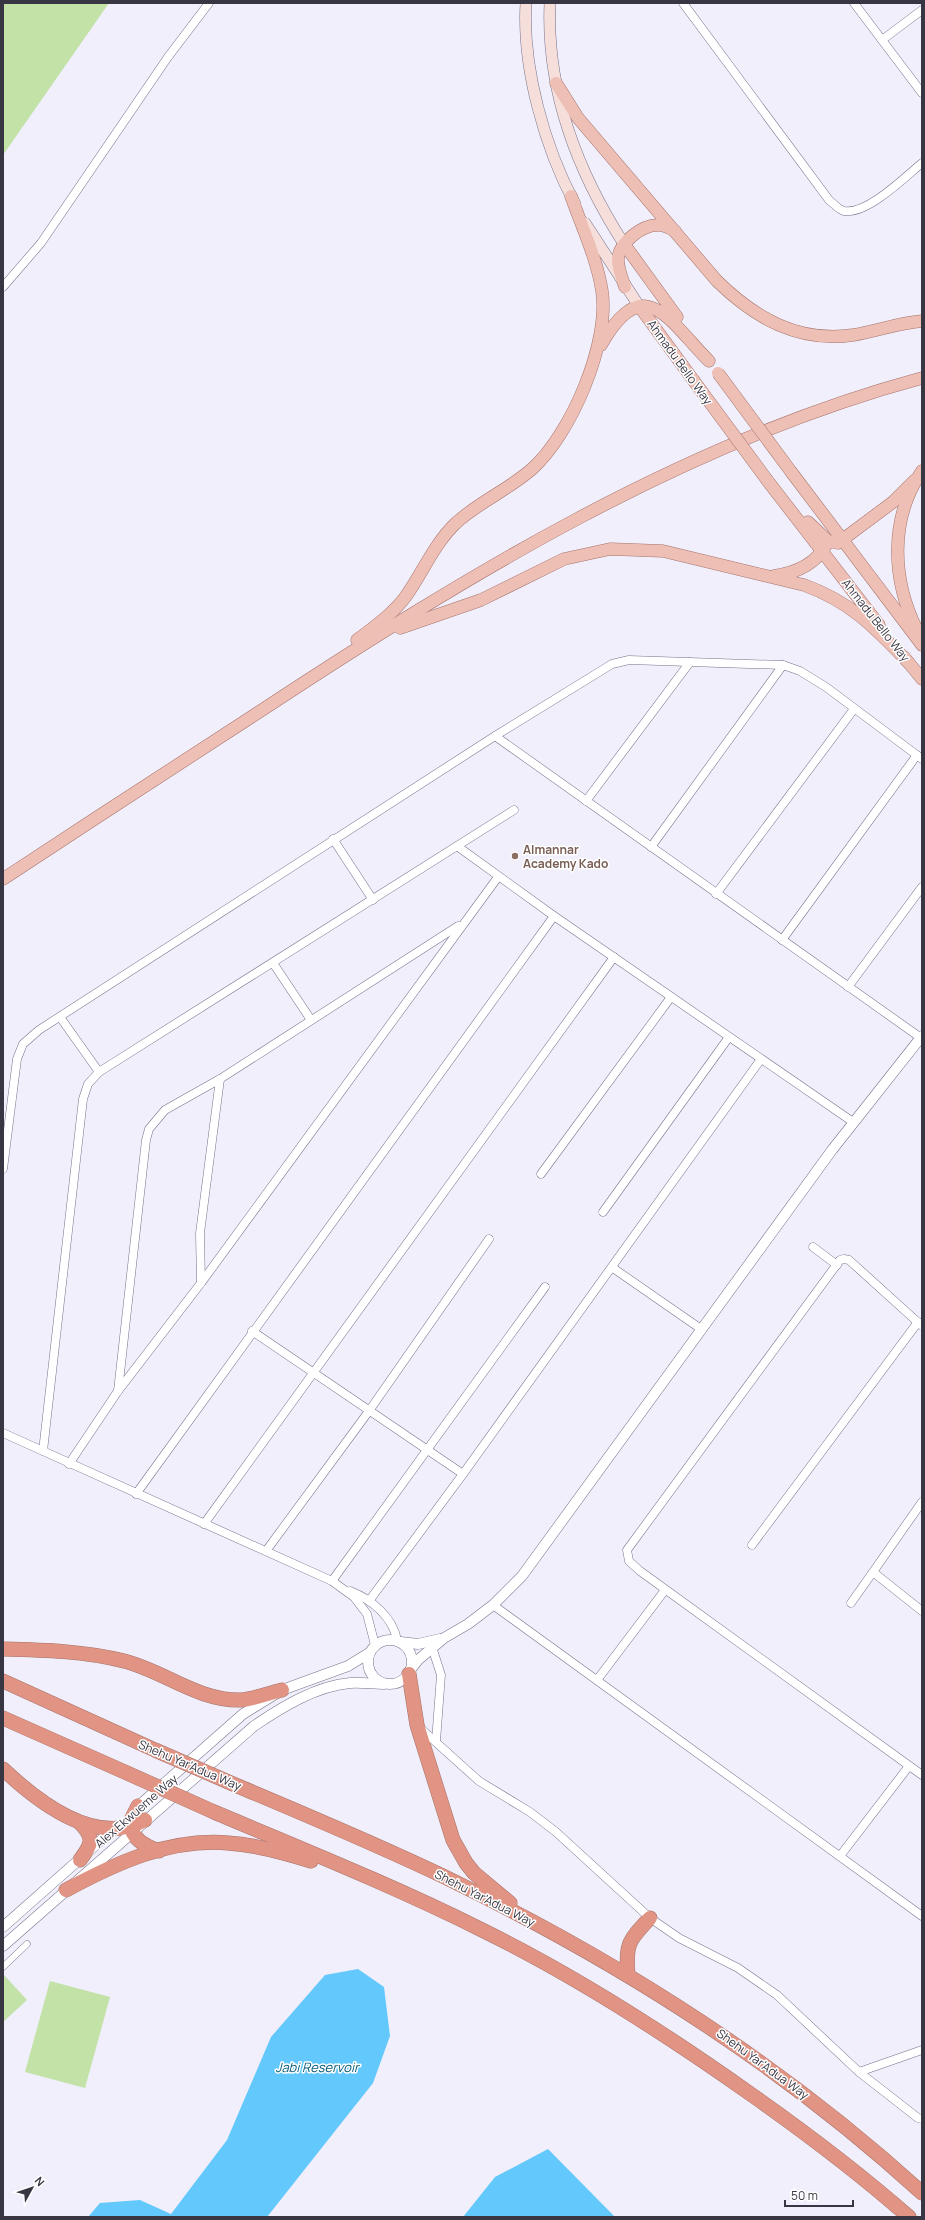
<svg xmlns="http://www.w3.org/2000/svg" width="925" height="2220" font-family="Manrope,sans-serif">
<style>
.green{fill:#c2e2a7}
.water{fill:#63c8fb}
.lines{fill:none;stroke-linecap:round;stroke-linejoin:round}
.pedestrian-casing{stroke:#75728b;stroke-width:7}
.minor-casing{stroke:#75728b;stroke-width:9}
.tertiary-casing{stroke:#75728b;stroke-width:11}
.secondary-casing{stroke:#75728b;stroke-width:12}
.primary-casing{stroke:#a6736c;stroke-width:13}
.motorway-casing{stroke:#a6736c;stroke-width:15}
.pedestrian{stroke:#fff;stroke-width:6}
.minor{stroke:#fff;stroke-width:8}
.tertiary{stroke:#fff;stroke-width:10}
.secondary{stroke:#f6dfda;stroke-width:11}
.primary{stroke:#edbfb5;stroke-width:12}
.motorway{stroke:#e19483;stroke-width:14}
.primary-bridge-casing{stroke:#a6736c;stroke-width:13;stroke-linecap:butt}
.motorway-bridge-casing{stroke:#a6736c;stroke-width:15;stroke-linecap:butt}
.primary-bridge{stroke:#edbfb5;stroke-width:12}
.motorway-bridge{stroke:#e19483;stroke-width:14}
.education-dot{fill:#8d6e63;stroke:#fff;stroke-width:1.5}
.labels{text-anchor:middle;dominant-baseline:central;stroke-width:3;stroke-linejoin:round;paint-order:stroke}
.street-label{font-size:12px;fill:#383642;stroke:#fff}
.education-label{font-size:12px;font-weight:bold;fill:#785e54;stroke:#fff;text-anchor:start}
.water-label{font-size:13px;font-style:italic;fill:#095c7d;stroke:#fff}
</style>
<rect width="100%" height="100%" fill="#f0effb"/>
<!-- green -->
<g class="green">
<path d="M3 3H109L3 155Z"/>
<path d="M4 1975 27 2000 3 2022V1977Z"/>
<path d="M50 1981 110 1997 85 2088 25 2072Z"/>
</g>
<!-- water -->
<g class="water">
<path d="M358 1969 384 1987 390 2036 373 2083 267 2217H88L100 2203 140 2200 171 2214 227 2140 271 2037 325 1975Z"/>
<path d="M548 2149 615 2217H463L495 2177Z"/>
</g>
<g class="lines">
<defs>
<path id="pedestrian" d="M3 1967 27 1944"/>
<g id="minor">
<path d="M683 3 829 200C833 203 839 210 844 211 867 215 905 177 922 163"/>
<path d="M854 3 922 93"/>
<path d="M882 40 922 10"/>
<path d="M3 287 41 243 168 57 209 3"/>
<path d="M495 736 921 1038"/>
<path d="M586 801 690 662"/>
<path d="M333 839 373 900"/>
<path d="M457 846 554 916 853 1122"/>
<path d="M651 847 783 665"/>
<path d="M716 894 854 709"/>
<path d="M782 940 917 755"/>
<path d="M273 963 311 1020"/>
<path d="M848 987 922 887"/>
<path d="M99 1072 514 810"/>
<path d="M3 1169 17 1059 23 1044 39 1030 495 736 612 664 629 660 783 665 800 671 826 687 922 759"/>
<path d="M541 1174 671 997"/>
<path d="M603 1212 729 1037"/>
<path d="M813 1247 837 1265"/>
<path d="M613 1268 701 1329"/>
<path d="M201 1283 200 1233 220 1079"/>
<path d="M922 1326 849 1260 844 1259 840 1260 627 1550 629 1561 640 1571 922 1775"/>
<path d="M252 1331 463 1474"/>
<path d="M118 1391 146 1140 149 1129 165 1110 220 1079 458 926"/>
<path d="M3 1433 332 1581 354 1597 367 1614 375 1645"/>
<path d="M43 1451 83 1099 88 1084 99 1072 60 1017"/>
<path d="M69 1464 118 1391 201 1283 498 877"/>
<path d="M136 1494 554 916"/>
<path d="M922 1502 873 1572 922 1611"/>
<path d="M204 1524 614 957"/>
<path d="M752 1545 918 1322"/>
<path d="M266 1551 369 1411 489 1239"/>
<path d="M332 1581 545 1287"/>
<path d="M350 1591C371 1599 393 1617 397 1640"/>
<path d="M369 1601 463 1474 761 1059"/>
<path d="M851 1603 873 1572"/>
<path d="M493 1605 922 1916"/>
<path d="M432 1647 441 1675 436 1741"/>
<path d="M597 1680 665 1590"/>
<path d="M419 1727 479 1781 530 1812 556 1832 650 1918 679 1938 738 1968 777 1995 859 2072 918 2118 922 2119"/>
<path d="M840 1856 909 1766"/>
<path d="M859 2072 922 2050"/>
</g>
<g id="tertiary">
<circle cx="390" cy="1662" r="22"/>
<path d="M401 1642 418 1644 440 1639"/>
<path d="M411 1669 418 1660 444 1638 468 1624 493 1605 522 1576 832 1150 922 1036"/>
<path d="M134 1810 243 1714 282 1690 348 1666 369 1653"/>
<path d="M3 1927 117 1826"/>
<path d="M3 1946 254 1726C282 1707 316 1686 350 1683 361 1682 373 1684 384 1684"/>
</g>
<g id="secondary">
<path d="M526 3C522 68 545 148 575 204"/>
<path d="M550 3C546 91 577 171 624 244"/>
<path d="M585 223 639 306"/>
</g>
<g id="primary">
<path d="M556 83 578 118 717 281C755 318 798 343 853 335 877 331 898 323 922 321"/>
<path d="M624 244 677 317"/>
<path d="M625 287C622 278 618 269 618 260 618 243 642 225 658 225 664 225 670 228 675 231"/>
<path d="M639 306 694 381"/>
<path d="M601 345C644 269 669 321 709 361"/>
<path d="M792 473 922 645"/>
<path d="M767 480 879 625"/>
<path d="M808 522 828 541 838 543 893 502 915 480"/>
<path d="M774 576C795 573 815 565 826 545"/>
<path d="M400 628 481 600 564 559 610 549 663 551 804 585C851 602 874 627 908 662"/>
<path d="M917 630C892 580 889 519 922 471"/>
<path d="M357 640C374 627 394 613 406 596 423 572 434 544 456 523 479 502 508 490 532 469 571 434 610 343 602 291 597 259 582 227 571 196"/>
<path d="M904 657 922 679"/>
<path d="M3 879C88 823 174 767 259 712 464 577 684 442 922 378"/>
</g>
<g id="motorway">
<path d="M3 1649C44 1650 84 1651 124 1661 164 1671 198 1701 241 1700 255 1699 269 1693 282 1690"/>
<path d="M409 1674 417 1725 453 1840 466 1863 474 1873 510 1903"/>
<path d="M3 1681 155 1750"/>
<path d="M3 1718 127 1773"/>
<path d="M3 1769C38 1802 96 1848 145 1820"/>
<path d="M240 1787C311 1817 383 1847 453 1881 623 1964 782 2065 922 2193"/>
<path d="M138 1806 130 1822C131 1839 145 1846 159 1851"/>
<path d="M214 1812C304 1850 394 1886 482 1930 576 1976 666 2034 752 2095 806 2133 859 2173 909 2217"/>
<path d="M80 1860C92 1844 95 1838 80 1823"/>
<path d="M66 1890C116 1863 170 1838 228 1843 257 1845 284 1853 311 1861"/>
<path d="M628 1975C625 1944 629 1940 650 1918"/>
</g>
</defs>
<!-- pedestrian casing -->
<use href="#pedestrian" class="pedestrian-casing"/>
<!-- minor casing -->
<use href="#minor" class="minor-casing"/>
<!-- tertiary casing -->
<use href="#tertiary" class="tertiary-casing"/>
<!-- secondary casing -->
<use href="#secondary" class="secondary-casing"/>
<!-- primary casing -->
<use href="#primary" class="primary-casing"/>
<!-- motorway casing -->
<use href="#motorway" class="motorway-casing"/>
<!-- pedestrian -->
<use href="#pedestrian" class="pedestrian"/>
<!-- minor -->
<use href="#minor" class="minor"/>
<!-- tertiary -->
<use href="#tertiary" class="tertiary"/>
<!-- secondary -->
<use href="#secondary" class="secondary"/>
<!-- primary -->
<use href="#primary" class="primary"/>
<!-- motorway -->
<use href="#motorway" class="motorway"/>
<defs>
<g id="primary-bridge">
<path d="M718 373 792 473"/>
<path d="M694 381 767 480"/>
</g>
<g id="motorway-bridge">
<path d="M155 1750 240 1787"/>
<path d="M127 1773 214 1812"/>
</g>
</defs>
<!-- primary-bridge casing -->
<use href="#primary-bridge" class="primary-bridge-casing"/>
<!-- motorway-bridge casing -->
<use href="#motorway-bridge" class="motorway-bridge-casing"/>
<!-- primary-bridge -->
<use href="#primary-bridge" class="primary-bridge"/>
<!-- motorway-bridge -->
<use href="#motorway-bridge" class="motorway-bridge"/>
</g>
<!-- markers -->
<circle class="education-dot" cx="515" cy="856" r="4"/>
<g class="labels">
<!-- street labels -->
<g class="street-label">
<text transform="translate(680 362) rotate(54)">Ahmadu Bello Way</text>
<text transform="translate(876 620) rotate(52)">Ahmadu Bello Way</text>
<text transform="translate(190 1765) rotate(23)">Shehu Yar'Adua Way</text>
<text transform="translate(136 1811) rotate(-41)">Alex Ekwueme Way</text>
<text transform="translate(485 1898) rotate(27)">Shehu Yar'Adua Way</text>
<text transform="translate(763 2064) rotate(36)">Shehu Yar'Adua Way</text>
</g>
<!-- education labels -->
<g class="education-label">
<text x="523" y="849">Almannar<tspan x="523" dy="14">Academy Kado</tspan></text>
</g>
<!-- water labels -->
<g class="water-label">
<text x="317" y="2067">Jabi Reservoir</text>
</g>
</g>
<!-- border -->
<rect width="925" height="2220" fill="none" stroke="#383642" stroke-width="8"/>
<!-- north arrow -->
<g transform="translate(32 2188) rotate(50)" stroke="#ffffff" stroke-width="3" paint-order="stroke">
<path d="M0-3L7 15L0 10L-7 15Z" fill="#383642"/>
<text y="-6" font-size="11" font-weight="bold" text-anchor="middle" fill="#383642">N</text>
</g>
<!-- scale -->
<path d="M785 2200v6h68v-6" fill="none" stroke="#383642" stroke-width="2"/>
<text x="791" y="2200" font-size="12" fill="#383642" stroke="#ffffff" stroke-width="3" paint-order="stroke">50 m</text>
</svg>
